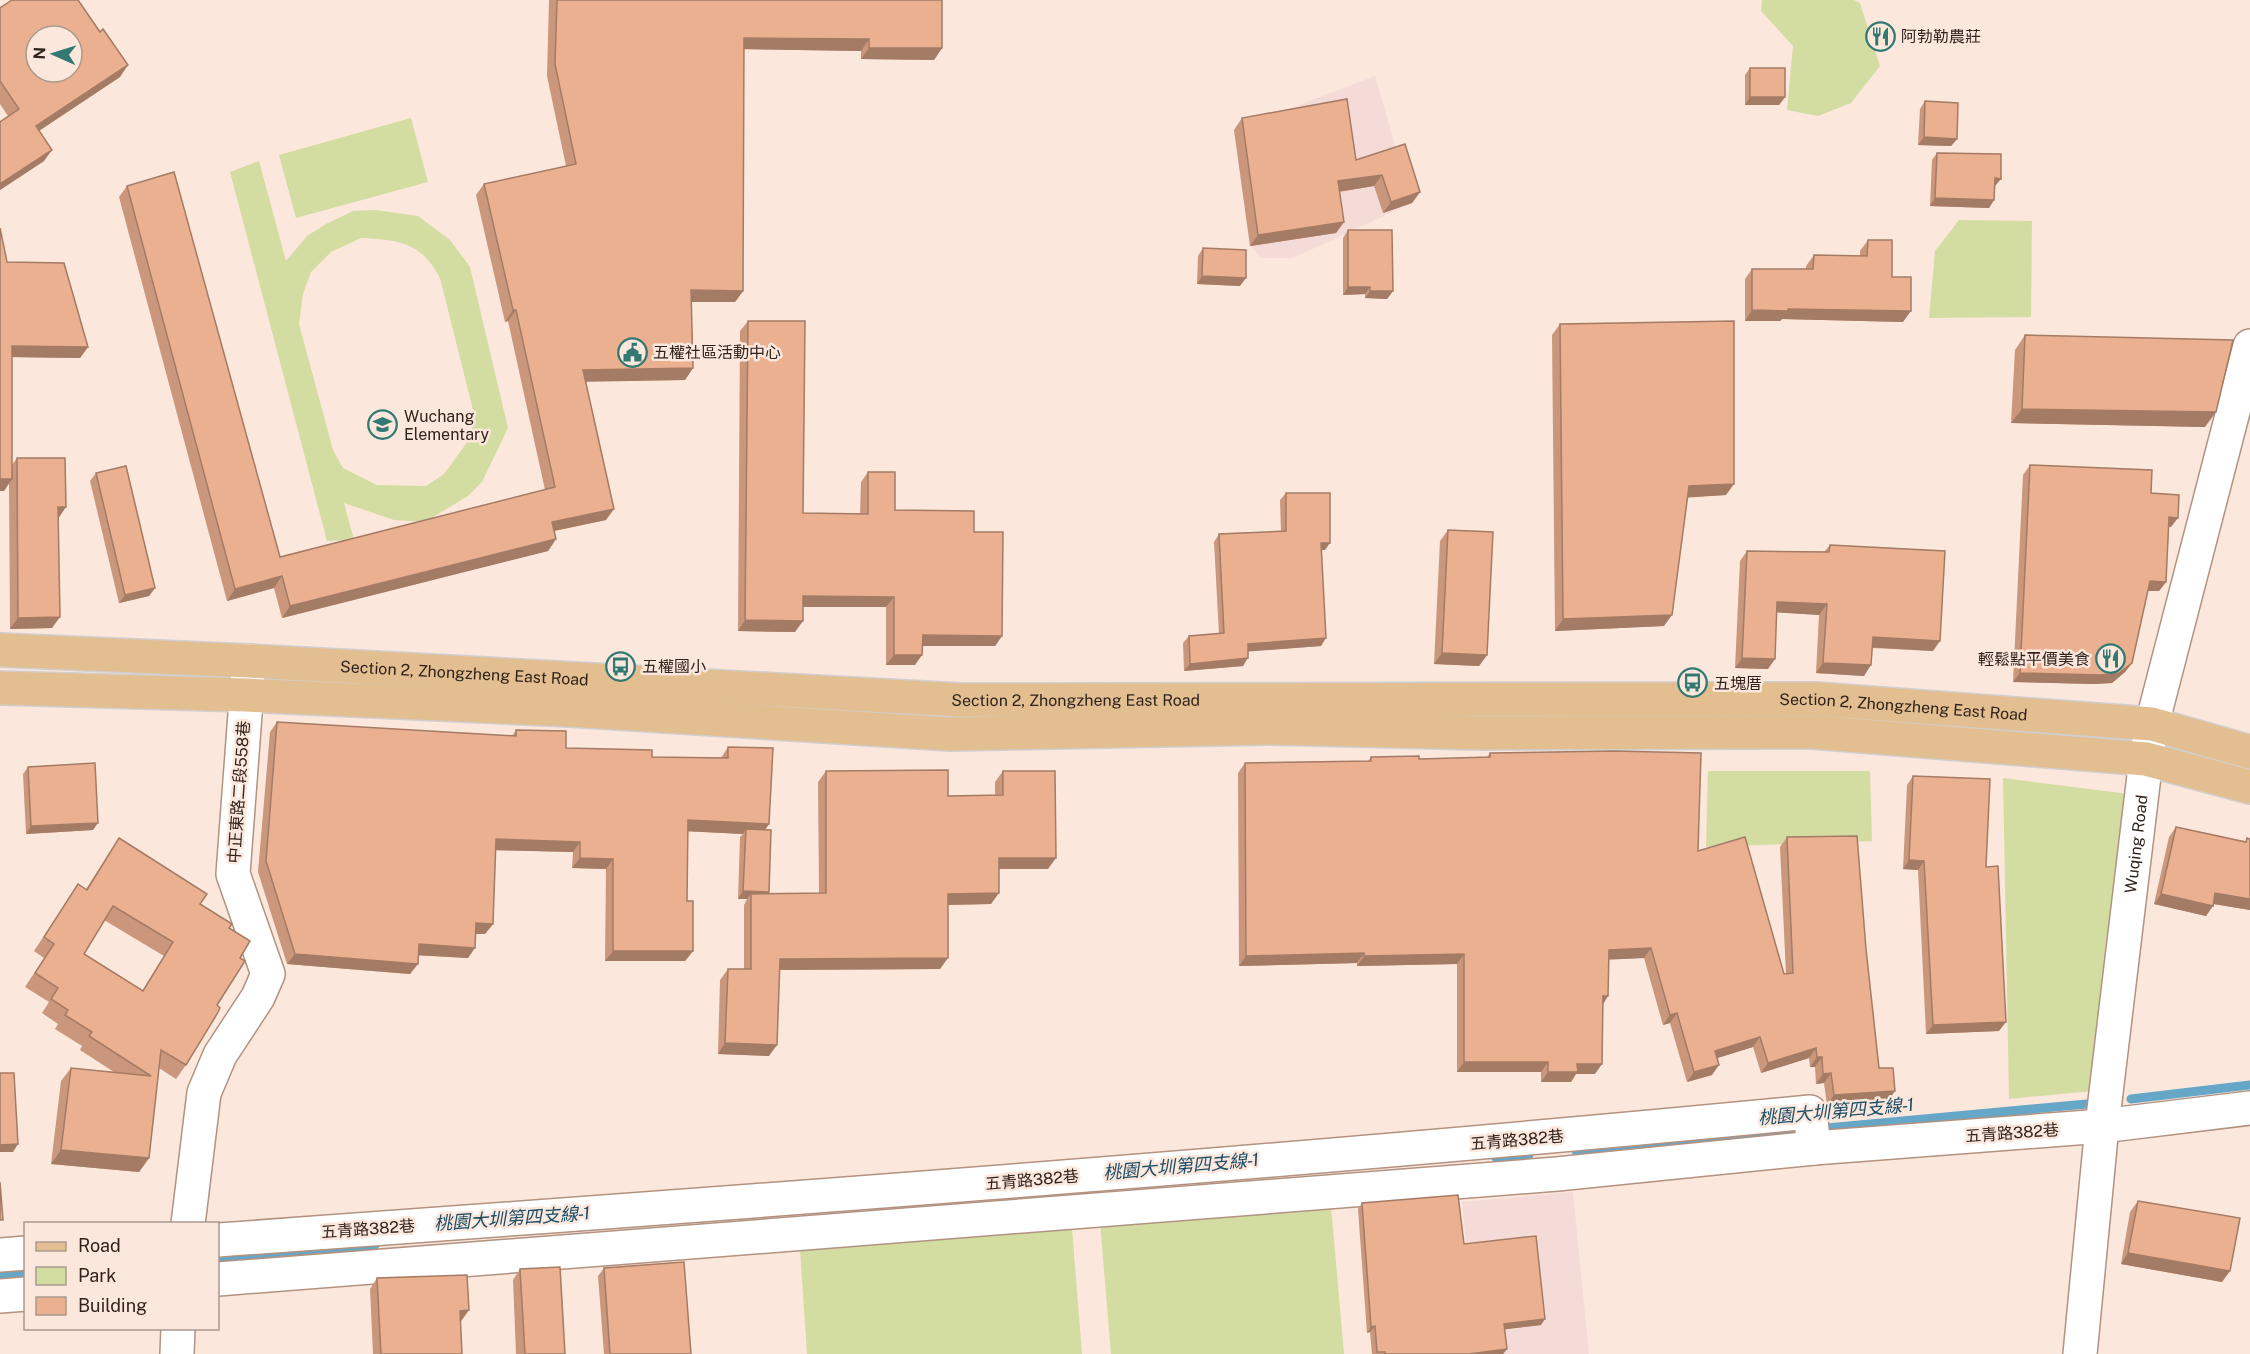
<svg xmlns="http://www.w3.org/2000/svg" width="2250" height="1354" font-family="'Public Sans','Noto Sans TC',sans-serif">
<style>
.industrial{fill:#f5dbd8}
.green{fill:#d3dda2;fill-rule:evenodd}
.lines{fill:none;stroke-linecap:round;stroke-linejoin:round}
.stream{stroke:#66a6c7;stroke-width:9}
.minor-casing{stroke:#b29280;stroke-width:36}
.major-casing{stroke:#d1cfcd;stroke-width:36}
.minor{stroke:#fff;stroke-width:33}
.major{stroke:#e3be90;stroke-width:33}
.wall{fill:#ca977c;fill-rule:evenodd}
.shaded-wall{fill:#a47b65}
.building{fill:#ebb090;stroke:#a47b65;stroke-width:1.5;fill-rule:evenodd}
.labels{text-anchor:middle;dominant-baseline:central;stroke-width:5;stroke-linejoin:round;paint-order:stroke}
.poi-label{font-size:16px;fill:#30231c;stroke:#fce7dc;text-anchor:start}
.street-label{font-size:16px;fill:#30231c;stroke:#fce7dc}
.water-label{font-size:18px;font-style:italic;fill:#1b4e66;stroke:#fce7dc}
</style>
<rect width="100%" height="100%" fill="#fce7dc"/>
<!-- industrial -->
<g class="industrial">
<path d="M1375 76 1412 203 1293 258H1261L1250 246 1234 130Z"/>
<path d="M1573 1192 1589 1354H1477L1462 1202Z"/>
</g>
<!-- green -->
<g class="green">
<path d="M1762 0H1854L1860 3 1880 66 1851 103 1818 116 1787 110 1793 46 1761 11Z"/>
<path d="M411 118 428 182 296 218 279 155Z"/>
<path d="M259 161 286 261 307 236 326 224 353 211 376 210 418 216 450 240 470 267 508 428 482 482 468 496 425 522 394 520 344 503 354 540 327 541 230 172ZM361 238C399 240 421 242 440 278L474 414 471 437 444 474 426 486 377 485 343 468 333 450 299 324 303 294 311 272 331 252Z"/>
<path d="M1959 220 2032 221 2031 317 1929 318 1935 251Z"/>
<path d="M1708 771H1870L1872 841 1706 847Z"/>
<path d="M2003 778 2129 794 2093 1091 2009 1099Z"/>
<path d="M1331 1205 1344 1354H1111L1100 1222Z"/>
<path d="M1072 1228 1082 1354H807L800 1250Z"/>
</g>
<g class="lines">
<!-- stream -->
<g class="stream">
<path d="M2131 1099 2250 1085"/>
<path d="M1576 1151 2098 1103"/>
<path d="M1495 1157 1529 1155"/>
<path d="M218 1257 375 1245"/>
<path d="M0 1274 26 1272"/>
</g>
<defs>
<g id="minor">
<path d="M188 1224 204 1093 220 1055 258 997 268 974 233 874 249 661"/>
<path d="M218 1240C749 1202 1280 1163 1810 1112L1814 1148"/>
<path d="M0 1255 26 1253"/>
<path d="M218 1279 1557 1174 1814 1148 2102 1126 2250 1108"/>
<path d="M0 1296 26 1294"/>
<path d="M177 1354 178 1328"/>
<path id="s1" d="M2080 1354 2102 1126 2146 759 2152 724 2250 346"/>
</g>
<g id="major">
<path id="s2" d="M0 650 249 661 961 700 1816 699 2152 724 2250 752"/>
<path d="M0 688 245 695 569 710 950 734 1270 728 1480 733 1812 732 2146 759 2250 787"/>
</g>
</defs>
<!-- minor casing -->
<use href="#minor" class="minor-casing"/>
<!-- major casing -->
<use href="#major" class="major-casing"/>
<!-- minor -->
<use href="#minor" class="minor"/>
<!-- major -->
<use href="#major" class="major"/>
</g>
<!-- wall -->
<g class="wall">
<path d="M549 0H942V48L934 60 861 59V51L744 49 743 291 735 302H691L693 368 685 380 586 381 606 520 554 531 556 539 548 551 282 618 274 588 227 601 119 197 127 186 280 557 545 490 508 321 505 322 476 195 484 184 566 166 547 76Z"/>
<path d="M0 8 120 77 39 131 44 161 0 190V122L8 116 0 104Z"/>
<path d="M1750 68 1785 97 1779 105H1745V75Z"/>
<path d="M1925 101 1957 139 1951 146 1918 145 1920 109Z"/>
<path d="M1242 118 1356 160 1420 192 1412 203 1383 213 1374 186 1339 192 1344 222 1336 233 1250 246 1234 130Z"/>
<path d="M1937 153 1995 186H1994V200L1989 208 1930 206 1932 160Z"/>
<path d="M1348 230 1393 291 1387 299 1365 298V294L1343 295V238Z"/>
<path d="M1868 240 1892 277 1903 322 1782 319 1780 321H1745V279L1752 269H1806V266L1814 255 1860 256V251Z"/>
<path d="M1203 248 1240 286 1197 284 1198 256Z"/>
<path d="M7 262 88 347 80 358 12 357V465L17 458 59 518 52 628 10 629 9 483 4 491Z"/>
<path d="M748 321 803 513 860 514 861 482 868 472 895 510 974 532 1002 636 995 646H923L915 665H886V607H803L795 632 738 631 740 331Z"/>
<path d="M1560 324 1726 495 1687 497 1664 626 1555 631 1552 335Z"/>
<path d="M2025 335 2205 427 2011 423 2015 350Z"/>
<path d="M2030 465 2151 493 2171 527H2169L2166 582 2159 591H2148L2132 663 2125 672 2112 683 2094 684 2013 682 2023 475Z"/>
<path d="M96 473 155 588 149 596 119 603 90 481Z"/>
<path d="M1286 493 1325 550H1322L1321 646 1248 651 1243 666 1184 671 1183 643 1189 636 1219 634 1214 542 1219 534 1281 532 1280 500Z"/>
<path d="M1448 530 1487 655 1479 666 1434 664 1440 541Z"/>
<path d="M1830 545 1933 651 1872 648 1864 676 1816 673 1819 615 1777 612 1768 669 1735 668 1740 561 1747 551 1824 552Z"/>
<path d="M277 722 512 736 516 730 566 748 652 757 721 758 728 747 769 824 765 830 769 892 768 893H819L818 782 826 771 948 796 995 795V782L1003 771 1048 869H999L991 904 948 905 940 969 779 970 769 1056 718 1054 720 980 728 969H744V905L747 899H738L740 837 743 834 688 831 687 901 693 951 685 961H605L606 869 572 868 573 852 495 850 493 924 485 934H476L468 958 418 955 410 974 287 964 258 872 270 732Z"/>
<path d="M1490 753 1698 851 1784 974H1786L1780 847 1787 837 1866 949 1879 1068 1888 1101 1827 1105 1824 1083 1816 1084 1815 1067H1810L1809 1058 1761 1073 1753 1047 1717 1058 1712 1075 1687 1082 1670 1023 1663 1025 1644 958 1609 959 1608 996 1603 1005 1595 1074H1576L1571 1082H1541V1072H1457V964L1357 966V963L1239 966 1238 773 1245 763 1368 761 1371 757 1419 759 1487 757Z"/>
<path d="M28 767 93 830 26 834 23 774Z"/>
<path d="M1913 776 1986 867 1999 1031 1926 1034 1918 870 1903 869 1907 785Z"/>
<path d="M2176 827 2245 842 2247 838 2250 839V910L2213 904 2206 916 2154 904 2169 837Z"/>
<path d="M119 838 229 928 240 958 217 1005 186 1065 176 1079 159 1068 149 1158 139 1172 51 1164 61 1081 71 1068 114 1072 80 1050 82 1046 55 1029 58 1024 42 1013 49 1002 25 987 44 958 34 951 78 884 86 889ZM104 920 164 956 142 991 84 954Z"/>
<path d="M2138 1201 2222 1282 2121 1264 2130 1212Z"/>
<path d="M1362 1203 1464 1244 1541 1325 1505 1329 1507 1349 1503 1354H1372L1370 1332 1367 1333 1358 1209Z"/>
<path d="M604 1268 691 1354H604L598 1276Z"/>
<path d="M520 1269 565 1354H516L513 1280Z"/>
<path d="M377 1278 469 1310 461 1321H460L462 1354H373L370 1289Z"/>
</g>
<!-- shaded-wall -->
<g class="shaded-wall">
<path d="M744 38 869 39 861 51 736 49Z"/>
<path d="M869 48H942L934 60 861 59Z"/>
<path d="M128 65 120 77 28 138 36 126Z"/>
<path d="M1750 97H1785L1779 105H1745Z"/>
<path d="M1924 137 1957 139 1951 146 1918 145Z"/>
<path d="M52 150 44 161 0 190V184Z"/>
<path d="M1382 175 1374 186 1330 193 1338 181Z"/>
<path d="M1995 178 2001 179 1995 186H1989Z"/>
<path d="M1420 192 1412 203 1383 213 1391 202Z"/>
<path d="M1935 198 1994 200 1989 208 1930 206Z"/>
<path d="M1344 222 1336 233 1250 246 1258 235Z"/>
<path d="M1202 276 1246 278 1240 286 1197 284Z"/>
<path d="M1348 287H1370L1365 294 1343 295Z"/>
<path d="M691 290 743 291 735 302H683Z"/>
<path d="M1370 291H1393L1387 299 1365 298Z"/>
<path d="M1788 309 1911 311 1903 322 1782 319 1780 321H1745L1752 310Z"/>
<path d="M513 310H516L508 321 505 322Z"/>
<path d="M12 346 88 347 80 358 4 357Z"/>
<path d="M693 368 685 380 575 382 583 370Z"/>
<path d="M2022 409 2216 412 2205 427 2011 423Z"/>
<path d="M0 479H12L4 491H0Z"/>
<path d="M1734 484 1726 495 1681 498 1689 486Z"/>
<path d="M58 507H66L58 519Z"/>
<path d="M614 509 606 520 544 533 552 522Z"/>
<path d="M2169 517 2178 518 2171 527H2163Z"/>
<path d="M556 539 548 551 282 618 290 606Z"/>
<path d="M1321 543H1330L1325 550H1316Z"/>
<path d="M282 576 274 588 227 601 235 589Z"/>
<path d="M2150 581 2166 582 2159 591H2144Z"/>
<path d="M155 588 149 596 119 603 125 595Z"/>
<path d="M803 596 894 597 886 607H795Z"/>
<path d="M1777 602 1827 604 1819 615 1770 612Z"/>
<path d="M1672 615 1664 626 1555 631 1563 619Z"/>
<path d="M60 617 52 628 10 629 18 618Z"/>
<path d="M745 620 803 621 795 632 738 631Z"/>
<path d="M923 635 1002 636 995 646H915Z"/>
<path d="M1873 637 1940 641 1933 651 1866 647Z"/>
<path d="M1326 638 1321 646 1243 652 1248 644Z"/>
<path d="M1442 653 1487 655 1479 666 1434 664Z"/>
<path d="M894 655H922L915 665H886Z"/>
<path d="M1248 658 1243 666 1184 671 1190 664Z"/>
<path d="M1742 658 1775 659 1768 669 1735 668Z"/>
<path d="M1823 663 1871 665 1864 676 1816 673Z"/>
<path d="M2132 663 2125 672 2112 683 2094 684 2013 682 2020 673Z"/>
<path d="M688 820 769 824 762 834 746 829 743 834 681 831Z"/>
<path d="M98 823 93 830 26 834 31 826Z"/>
<path d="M496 839 580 842 573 852 488 850Z"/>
<path d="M580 858 613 859 606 869 572 868Z"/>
<path d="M999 858H1056L1048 869H991Z"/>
<path d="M1909 860 1924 861 1918 870 1903 869Z"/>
<path d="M743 891 769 892 764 900 751 894 747 899H738Z"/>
<path d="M999 893 991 904 940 905 948 894Z"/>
<path d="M2215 893 2250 899V910L2208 903Z"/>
<path d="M2161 894 2213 906 2206 916 2154 904Z"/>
<path d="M476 923 493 924 485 934H469Z"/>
<path d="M419 944 475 948 468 958 412 955Z"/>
<path d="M1651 948 1644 958 1602 960 1609 950Z"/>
<path d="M613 951H693L685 961H605Z"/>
<path d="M1364 953 1357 963 1239 966 1246 956Z"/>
<path d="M295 954 418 964 410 974 287 964Z"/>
<path d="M1464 954 1457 964 1357 966 1364 956Z"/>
<path d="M948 958 940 969 772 970 780 959Z"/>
<path d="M1603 996H1608L1601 1006Z"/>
<path d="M1677 1013 1670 1023 1663 1025 1670 1015Z"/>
<path d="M2006 1022 1999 1031 1926 1034 1933 1025Z"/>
<path d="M1760 1037 1753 1047 1708 1061 1715 1051Z"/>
<path d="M725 1043 777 1045 769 1056 718 1054Z"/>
<path d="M1816 1048 1809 1058 1761 1073 1768 1063Z"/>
<path d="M1817 1057H1822L1815 1067H1810Z"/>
<path d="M1464 1062H1548L1541 1072H1457Z"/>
<path d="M1577 1064H1602L1595 1074H1576L1571 1082H1541L1548 1072Z"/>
<path d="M1719 1065 1712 1075 1687 1082 1694 1072Z"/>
<path d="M1831 1073 1824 1083 1816 1084 1823 1074Z"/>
<path d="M1895 1091 1888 1101 1827 1105 1834 1095Z"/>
<path d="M18 1144 13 1152H0V1145Z"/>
<path d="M61 1150 149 1158 139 1172 51 1164Z"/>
<path d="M2128 1253 2230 1271 2222 1282 2121 1264Z"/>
<path d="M469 1310 461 1321 452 1322 460 1311Z"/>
<path d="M1545 1319 1541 1325 1500 1330 1504 1324Z"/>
<path d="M1375 1326 1370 1332 1367 1333 1371 1327Z"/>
<path d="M1507 1349 1503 1354H1469Z"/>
</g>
<!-- building -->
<g class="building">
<path d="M12 0H78L100 32 103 29 128 65 36 126 52 150 0 184V122L19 109 0 81V8ZM36 36H72V72H36Z"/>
<path d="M557 0H942V48H869V39L744 38 743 291 691 290 693 368 583 370 614 509 552 522 556 539 290 606 282 576 235 589 127 186 174 172 280 557 555 487 516 310H513L484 184 576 164 555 64Z"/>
<rect x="1750" y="68" width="35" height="29"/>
<path d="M1347 99 1356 160 1405 144 1420 192 1391 202 1382 175 1338 181 1344 222 1258 235 1242 118Z"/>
<path d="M1925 101 1958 103 1957 139 1924 137Z"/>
<path d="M1937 153 2001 154V179L1995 178 1994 200 1935 198Z"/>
<path d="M0 228 7 262 64 263 88 347 12 346V479H0Z"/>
<path d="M1348 230H1392L1393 291H1370V287H1348Z"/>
<path d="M1868 240H1892V277H1911V311L1788 309V311L1752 310V269H1813L1814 255 1867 256Z"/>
<path d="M1203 248 1246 250V278L1202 276Z"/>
<path d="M748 321H805L803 513 868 514V472H895V510L974 511V532H1003L1002 636 923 635 922 655H894V597L803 596V621L745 620Z"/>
<path d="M1734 321V484L1689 486 1672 615 1563 619 1560 324Z"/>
<path d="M2025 335 2233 340 2216 412 2022 409Z"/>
<path d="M17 458H65L66 507H58L60 617 18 618Z"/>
<path d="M2030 465 2152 470 2151 493 2179 495 2178 518 2169 517 2166 582 2150 581 2132 663 2119 673 2101 675 2020 673Z"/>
<path d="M126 466 155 588 125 595 96 473Z"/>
<path d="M1286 493H1330V543H1321L1326 638 1248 644V658L1190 664 1189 636 1224 633 1219 534 1286 531Z"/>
<path d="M1448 530 1493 532 1487 655 1442 653Z"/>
<path d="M1830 545 1945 551 1940 641 1873 637 1871 665 1823 663 1827 604 1777 602 1775 659 1742 658 1747 551 1829 552Z"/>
<path d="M277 722 516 736V730L566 731V748L652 750V757L728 758V747L773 748 769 824 688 820 687 901H693V951H613V859L580 858V842L496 839 493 924 476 923 475 948 419 944 418 964 295 954 266 861Z"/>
<path d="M1614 751 1701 753 1698 851 1745 837 1784 974 1793 973 1787 837 1857 836 1866 949 1879 1068H1893L1895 1091 1834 1095 1831 1073 1823 1074 1822 1057H1817L1816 1048 1768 1063 1760 1037 1715 1051 1719 1065 1694 1072 1677 1013 1670 1015 1651 948 1609 950 1608 996H1603L1602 1064H1577L1578 1072H1548V1062H1464V954L1364 956V953L1246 956 1245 763 1371 761V757L1419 756V759L1490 757V753Z"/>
<path d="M95 763 98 823 31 826 28 767Z"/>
<path d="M948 770V796L1003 795V771H1055L1056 858H999V893L948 894V958L780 959 777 1045 725 1043 728 969H751V894L826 893V771Z"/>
<path d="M1913 776 1990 779 1986 867 1998 866 2006 1022 1933 1025 1924 861 1909 860Z"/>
<path d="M2176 827 2246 842 2247 838 2250 839V899L2215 893 2213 906 2161 894Z"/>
<path d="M746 829 771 830 769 892 743 891Z"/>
<path d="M119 838 207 894 200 904 232 924 229 928 250 941 240 958 245 961 217 1005 220 1008 217 1014 186 1065 161 1050 149 1158 61 1150 71 1068 151 1076 89 1036 92 1032 65 1015 68 1010 51 999 58 988 35 973 54 944 44 937 78 884 87 890ZM113 906 173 942 143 991 84 954Z"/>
<path d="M0 1073H14L18 1144 0 1145Z"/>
<path d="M0 1182 3 1220H0Z"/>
<path d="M1458 1195 1464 1244 1536 1236 1545 1319 1504 1324 1507 1349 1469 1354H1385V1352H1377L1375 1326 1371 1327 1362 1203Z"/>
<path d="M2138 1201 2240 1218 2230 1271 2128 1253Z"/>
<path d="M684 1262 691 1354H610L604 1268Z"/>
<path d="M560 1267 565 1354H525L520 1269Z"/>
<path d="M467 1275 469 1310 460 1311 462 1354H381L377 1278Z"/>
</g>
<!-- icons -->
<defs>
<symbol id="restaurant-ring" viewBox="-11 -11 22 22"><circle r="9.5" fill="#fce7dc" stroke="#317972" stroke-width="1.5"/><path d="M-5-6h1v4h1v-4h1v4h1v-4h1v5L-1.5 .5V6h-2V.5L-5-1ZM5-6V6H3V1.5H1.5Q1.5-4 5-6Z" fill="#317972"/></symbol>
<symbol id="civic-ring" viewBox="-11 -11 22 22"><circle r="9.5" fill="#fce7dc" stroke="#317972" stroke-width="1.5"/><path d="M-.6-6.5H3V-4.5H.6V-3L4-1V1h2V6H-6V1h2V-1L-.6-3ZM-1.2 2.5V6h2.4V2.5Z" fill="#317972"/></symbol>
<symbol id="school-ring" viewBox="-11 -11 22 22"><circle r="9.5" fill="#fce7dc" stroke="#317972" stroke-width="1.5"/><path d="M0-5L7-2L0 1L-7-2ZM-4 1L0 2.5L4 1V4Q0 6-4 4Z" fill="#317972"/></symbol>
<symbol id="bus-ring" viewBox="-11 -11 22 22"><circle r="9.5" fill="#fce7dc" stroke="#317972" stroke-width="1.5"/><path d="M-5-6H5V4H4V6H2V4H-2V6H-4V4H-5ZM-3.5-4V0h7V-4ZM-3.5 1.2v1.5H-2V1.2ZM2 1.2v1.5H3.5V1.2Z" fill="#317972"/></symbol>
</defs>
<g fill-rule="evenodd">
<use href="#restaurant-ring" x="1864" y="20" width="33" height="33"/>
<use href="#civic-ring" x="616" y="336" width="33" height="33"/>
<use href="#school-ring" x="366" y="408" width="33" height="33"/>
<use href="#restaurant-ring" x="2094" y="642" width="33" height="33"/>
<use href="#bus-ring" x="604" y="650" width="33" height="33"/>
<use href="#bus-ring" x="1676" y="666" width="33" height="33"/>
</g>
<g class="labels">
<!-- poi labels -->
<g class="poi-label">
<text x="1901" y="36">阿勃勒農莊</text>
<text x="653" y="352">五權社區活動中心</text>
<text x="404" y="416">Wuchang<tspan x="404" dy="18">Elementary</tspan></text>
<text x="2090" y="659" text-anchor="end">輕鬆點平價美食</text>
<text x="642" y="666">五權國小</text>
<text x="1714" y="683">五塊厝</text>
</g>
<!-- street labels -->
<g class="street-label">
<text stroke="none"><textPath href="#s2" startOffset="465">Section 2, Zhongzheng East Road</textPath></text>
<text stroke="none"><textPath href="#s2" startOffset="1077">Section 2, Zhongzheng East Road</textPath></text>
<text stroke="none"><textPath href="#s2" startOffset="1905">Section 2, Zhongzheng East Road</textPath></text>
<text transform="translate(239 792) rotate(-86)">中正東路二段558巷</text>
<text stroke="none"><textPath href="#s1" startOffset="513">Wuqing Road</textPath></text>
<text transform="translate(2012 1133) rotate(-4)">五青路382巷</text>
<text transform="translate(1517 1140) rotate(-5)">五青路382巷</text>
<text transform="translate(1032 1180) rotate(-5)">五青路382巷</text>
<text transform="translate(368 1229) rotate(-4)">五青路382巷</text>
</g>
<!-- water labels -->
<g class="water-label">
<text transform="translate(1836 1111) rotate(-5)">桃園大圳第四支線-1</text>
<text transform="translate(1181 1166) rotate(-5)">桃園大圳第四支線-1</text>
<text transform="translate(512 1218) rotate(-4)">桃園大圳第四支線-1</text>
</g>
</g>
<!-- legend -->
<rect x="24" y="1222" width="195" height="108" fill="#fce7dc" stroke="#aa998f" stroke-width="1.5"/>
<rect x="36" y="1242" width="30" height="9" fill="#e3be90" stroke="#aa998f" stroke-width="1.5"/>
<text x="78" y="1252" font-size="18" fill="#30231c">Road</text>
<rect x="36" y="1267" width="30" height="18" fill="#d3dda2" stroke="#aa998f" stroke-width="1.5"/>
<text x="78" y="1282" font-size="18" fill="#30231c">Park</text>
<rect x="36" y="1297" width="30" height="18" fill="#ebb090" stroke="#aa998f" stroke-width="1.5"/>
<text x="78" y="1312" font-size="18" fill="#30231c">Building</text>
<!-- north arrow -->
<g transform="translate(54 54) rotate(273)"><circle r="28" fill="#fce7dc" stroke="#aa998f" stroke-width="1.5"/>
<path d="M0-4.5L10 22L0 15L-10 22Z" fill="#317972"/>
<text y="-9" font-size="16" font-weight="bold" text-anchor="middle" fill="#30231c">N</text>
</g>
</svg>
